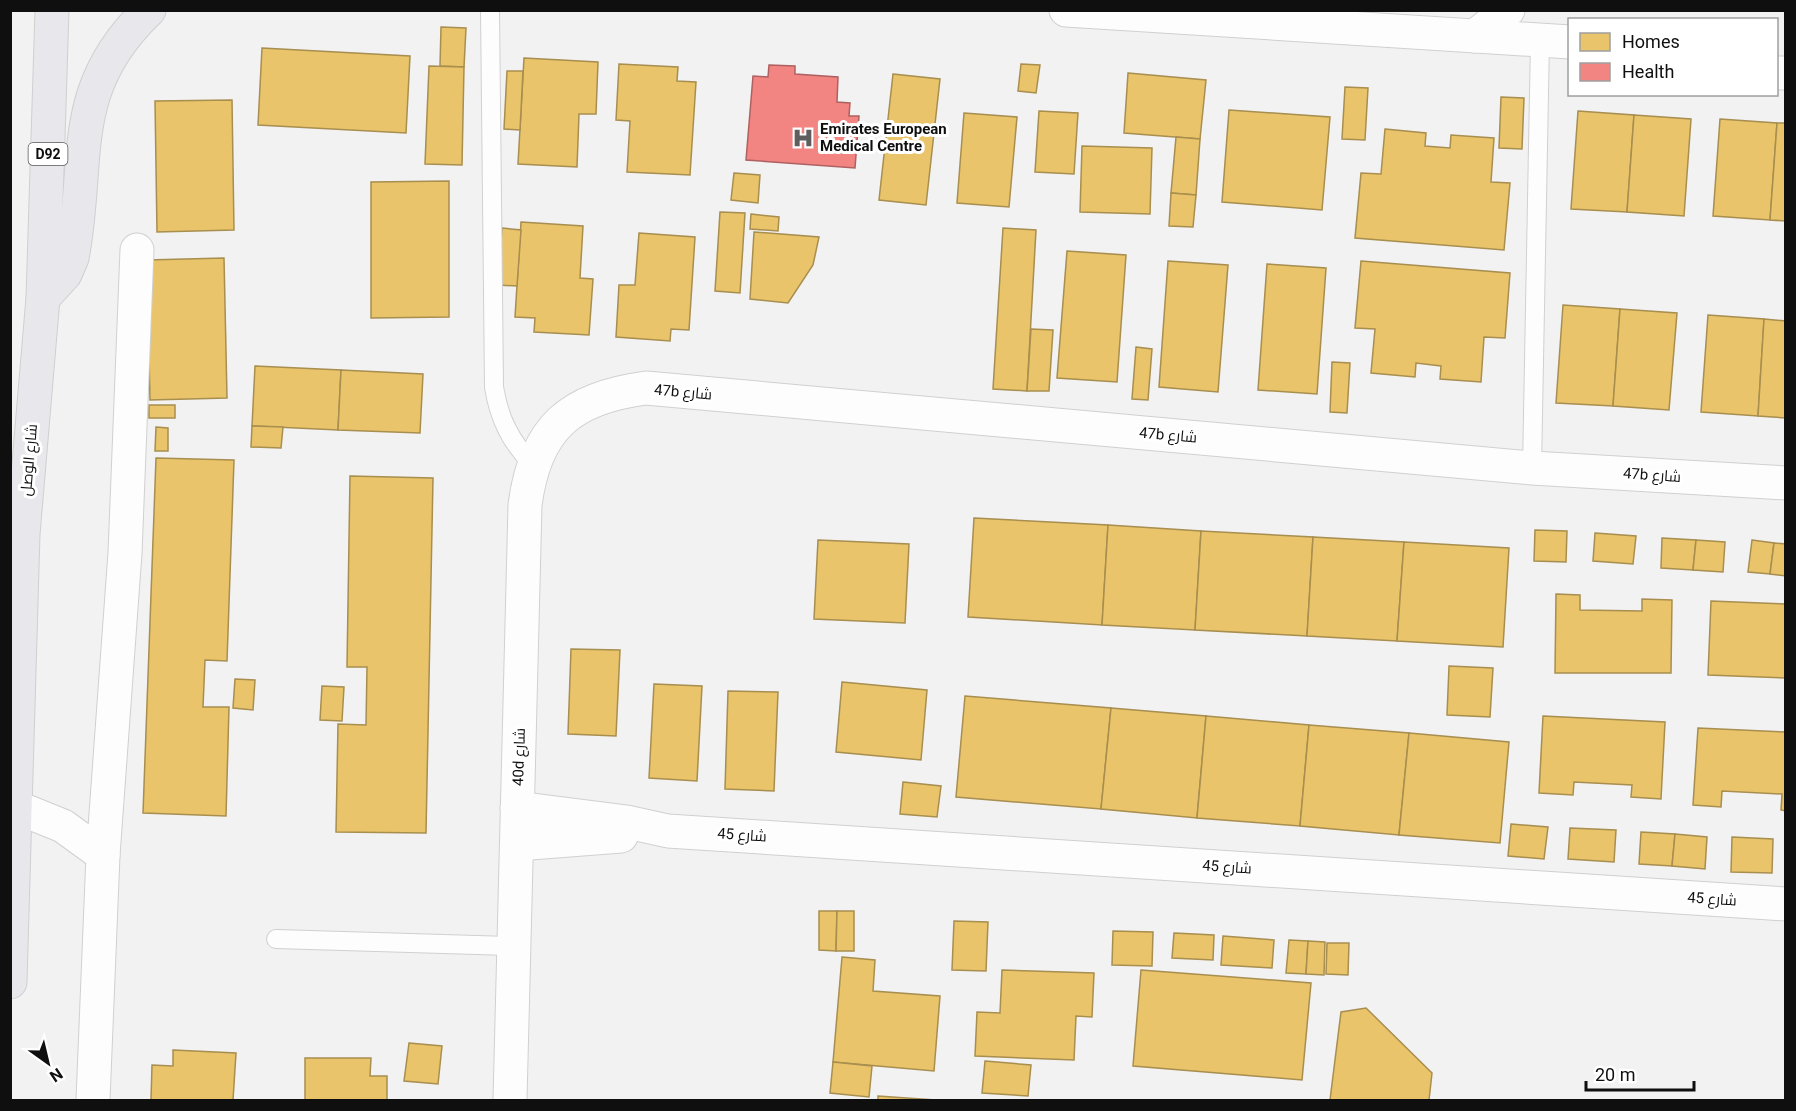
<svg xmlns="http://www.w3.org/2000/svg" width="1796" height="1111" font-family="Roboto,Cairo,sans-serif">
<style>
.homes{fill:#e9c46a;stroke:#a88e4f;stroke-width:1.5}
.health{fill:#f28482;stroke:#ae6160;stroke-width:1.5}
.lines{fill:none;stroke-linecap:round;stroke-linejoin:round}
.service-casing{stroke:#d0d0d1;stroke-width:20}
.minor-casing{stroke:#d0d0d1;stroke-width:35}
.secondary-casing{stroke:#d0d0d1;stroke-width:35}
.primary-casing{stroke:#cfcfd0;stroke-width:35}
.service{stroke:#fdfdfd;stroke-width:18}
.minor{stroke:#fdfdfd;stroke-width:33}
.secondary{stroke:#fdfdfd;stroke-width:33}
.primary{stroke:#e8e8ec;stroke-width:33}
.labels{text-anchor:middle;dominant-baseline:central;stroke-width:6;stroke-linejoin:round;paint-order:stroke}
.shield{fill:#fff;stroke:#575758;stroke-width:1.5}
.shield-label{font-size:14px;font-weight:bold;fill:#0f0f10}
.poi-label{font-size:15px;font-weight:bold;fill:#0f0f10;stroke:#fff;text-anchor:start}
.street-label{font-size:15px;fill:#0f0f10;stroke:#fff}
</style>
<rect width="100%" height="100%" fill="#f2f2f3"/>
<!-- homes -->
<g class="homes">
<path d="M441 27 466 28 464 67 440 66Z"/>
<path d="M262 48 410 56 406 133 258 125Z"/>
<path d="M524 58 598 62 596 114H579L577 167 518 164Z"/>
<path d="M619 64 678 67 677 81 696 82 690 175 627 172 630 121 616 120Z"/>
<path d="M1021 64 1040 65 1036 93 1018 91Z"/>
<path d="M429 66 464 67 462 165 425 164Z"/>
<path d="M507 71H523L520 130 504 129Z"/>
<path d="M1128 73 1206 80 1200 139 1124 133Z"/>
<path d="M893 74 940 79 926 205 879 200Z"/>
<path d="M1345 87 1368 88 1365 140 1342 139Z"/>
<path d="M1501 97 1524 98 1522 149 1499 148Z"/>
<path d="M232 100 234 230 157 232 155 101Z"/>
<path d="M1229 110 1330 117 1322 210 1222 202Z"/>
<path d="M1039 111 1078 113 1074 174 1035 172Z"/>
<path d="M1578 111 1634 115 1627 212 1571 209Z"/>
<path d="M964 113 1017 117 1009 207 957 203Z"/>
<path d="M1634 115 1691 119 1684 216 1627 212Z"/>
<path d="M1720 119 1777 123 1770 220 1713 216Z"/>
<path d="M1777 123H1786V221L1770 220Z"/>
<path d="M1385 129 1426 133 1425 146 1450 148 1451 135 1494 138 1491 182 1510 183 1504 250 1355 238 1361 173 1381 174Z"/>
<path d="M1176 137 1200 139 1196 195 1171 193Z"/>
<path d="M1082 146 1152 148 1150 214 1080 212Z"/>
<path d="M734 173 760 175 758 203 731 200Z"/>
<path d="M449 181V317L371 318V182Z"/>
<path d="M1171 193 1196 195 1193 227 1169 226Z"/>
<path d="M720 212 745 213 740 293 715 291Z"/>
<path d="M751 214 779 217 778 231 750 229Z"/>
<path d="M521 222 583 226 580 278 593 279 589 335 534 332 535 318 515 317Z"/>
<path d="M502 228 521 230 517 286 498 285Z"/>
<path d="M1003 228 1036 230 1027 391 993 389Z"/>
<path d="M754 232 819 237 813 265 788 303 750 299Z"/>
<path d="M639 233 695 237 689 330 671 329 670 341 616 337 619 285H635Z"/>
<path d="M1067 251 1126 255 1117 382 1057 378Z"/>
<path d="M224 258 227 398 150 400 147 260Z"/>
<path d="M1168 261 1228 265 1218 392 1159 387Z"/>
<path d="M1361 261 1510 273 1505 338 1484 337 1481 382 1440 379 1441 366 1416 363 1415 377 1371 373 1375 329 1355 328Z"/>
<path d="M1267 264 1326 268 1317 394 1258 390Z"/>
<path d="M1563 305 1620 309 1613 406 1556 403Z"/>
<path d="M1620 309 1677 313 1669 410 1613 406Z"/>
<path d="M1708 315 1764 319 1758 416 1701 412Z"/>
<path d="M1764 319 1786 321V418L1758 416Z"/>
<path d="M1031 329 1053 330 1049 391H1027Z"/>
<path d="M1136 347 1152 349 1148 400 1132 399Z"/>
<path d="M1332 362 1350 363 1347 413 1330 412Z"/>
<path d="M255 366 341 370 338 430 252 426Z"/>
<path d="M341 370 423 374 420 433 338 430Z"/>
<rect x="149" y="405" width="26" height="13"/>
<path d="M252 426 283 427 281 448 251 447Z"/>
<path d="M156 427 168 428V451H155Z"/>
<path d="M156 458 234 460 227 661 205 660 203 707H229L226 816 143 813Z"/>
<path d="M350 476 433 478 426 833 336 832 338 724 366 725 367 667H347Z"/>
<path d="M974 518 1108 525 1102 625 968 617Z"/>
<path d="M1108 525 1201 531 1195 630 1102 625Z"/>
<path d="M1535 530 1567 531 1566 562 1534 561Z"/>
<path d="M1201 531 1313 537 1307 636 1195 630Z"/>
<path d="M1595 533 1636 536 1633 564 1593 561Z"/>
<path d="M1313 537 1404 542 1397 641 1307 636Z"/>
<path d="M1662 538 1696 540 1693 570 1661 568Z"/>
<path d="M818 540 909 544 905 623 814 619Z"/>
<path d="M1696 540 1725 542 1723 572 1693 570Z"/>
<path d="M1752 540 1774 543 1770 574 1748 572Z"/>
<path d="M1404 542 1509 548 1503 647 1397 641Z"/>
<path d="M1774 543 1786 544V576L1770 574Z"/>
<path d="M1556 594 1580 595V610L1642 611V599L1672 600 1671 673H1555Z"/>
<path d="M1711 601 1786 604V678L1708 675Z"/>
<path d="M571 649 620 650 616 736 568 734Z"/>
<path d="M1449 666 1493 668 1490 717 1447 715Z"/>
<path d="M235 679 255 680 253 710 233 708Z"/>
<path d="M842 682 927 690 921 760 836 752Z"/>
<path d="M654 684 702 686 697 781 649 778Z"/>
<path d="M322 686 344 687 342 721 320 720Z"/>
<path d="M728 691 778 692 774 791 725 789Z"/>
<path d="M965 696 1111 708 1101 809 956 797Z"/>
<path d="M1111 708 1206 716 1197 818 1101 809Z"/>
<path d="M1206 716 1309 725 1300 826 1197 818Z"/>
<path d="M1543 716 1665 722 1661 799 1631 797 1632 785 1574 782 1573 795 1539 793Z"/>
<path d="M1309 725 1409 733 1399 835 1300 826Z"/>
<path d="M1698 728 1786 732V811L1781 810 1782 794 1722 791 1721 807 1693 805Z"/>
<path d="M1409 733 1509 742 1500 843 1399 835Z"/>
<path d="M903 782 941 786 937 817 900 814Z"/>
<path d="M1511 824 1548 827 1544 859 1508 856Z"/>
<path d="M1570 828 1616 830 1614 862 1568 859Z"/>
<path d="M1641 832 1675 834 1672 866 1639 864Z"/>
<path d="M1675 834 1707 837 1705 869 1672 866Z"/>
<path d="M1732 837 1773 839 1772 873 1731 872Z"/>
<path d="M819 911H837L836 951 819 950Z"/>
<path d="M837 911H854V951H836Z"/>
<path d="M954 921 988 922 986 971 952 970Z"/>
<path d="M1113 931 1153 932 1152 966 1112 965Z"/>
<path d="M1174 933 1214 935 1213 960 1172 958Z"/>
<path d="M1223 936 1274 940 1272 968 1221 965Z"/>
<path d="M1289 940 1308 941 1306 974 1286 973Z"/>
<path d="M1308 941 1325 942 1324 975 1306 974Z"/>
<path d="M1327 943H1349L1348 975 1326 974Z"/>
<path d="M842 957 875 960 873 991 940 996 934 1071 833 1062Z"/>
<path d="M1002 970 1094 973 1092 1017 1076 1016 1074 1060 975 1056 977 1012 1000 1013Z"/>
<path d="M1141 970 1311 983 1302 1080 1133 1066Z"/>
<path d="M1366 1008 1432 1073 1429 1100H1330L1341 1012Z"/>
<path d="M409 1043 442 1046 438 1084 404 1081Z"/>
<path d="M173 1050 236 1053 233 1100H151L152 1065 173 1066Z"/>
<path d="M305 1058H371L370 1076H387V1100H305Z"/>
<path d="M985 1061 1031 1065 1028 1096 982 1093Z"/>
<path d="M833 1062 872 1066 869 1097 830 1093Z"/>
<path d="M878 1096 936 1100H878Z"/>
</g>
<!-- health -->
<path class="health" d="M769 65 795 66V74L838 77 837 102 850 103 849 116H859L855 168 746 160 753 76 768 77Z"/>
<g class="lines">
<defs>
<g id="service">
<path d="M490 10 494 387C499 419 511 442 533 465"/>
<path d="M1532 468 1540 40"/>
<path d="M276 939 514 946"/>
</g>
<g id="minor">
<path d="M1066 10 1570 42"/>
<path d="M1776 73H1786"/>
<path d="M16 807 63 826 103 855"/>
<path d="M517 808 627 822 668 831 1786 904"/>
<path d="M517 844 621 836"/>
<path d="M93 1100 103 855 125 553 137 250"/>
<path d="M510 1100 525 505C535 428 570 398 646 388L1532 468 1786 483"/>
</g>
<path id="secondary" d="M1475 36 1508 10"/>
<g id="primary">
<path d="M43 298 65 274 72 258C91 160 65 90 149 10"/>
<path d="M10 982 23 534 43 298 52 10"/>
</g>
</defs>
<!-- service casing -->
<use href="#service" class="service-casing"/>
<!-- minor casing -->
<use href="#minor" class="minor-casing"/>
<!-- secondary casing -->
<use href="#secondary" class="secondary-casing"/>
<!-- primary casing -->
<use href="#primary" class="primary-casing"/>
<!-- service -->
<use href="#service" class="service"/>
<!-- minor -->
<use href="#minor" class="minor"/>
<!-- secondary -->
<use href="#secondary" class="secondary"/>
<!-- primary -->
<use href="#primary" class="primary"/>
</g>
<!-- icons -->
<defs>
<symbol id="hospital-bare" viewBox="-9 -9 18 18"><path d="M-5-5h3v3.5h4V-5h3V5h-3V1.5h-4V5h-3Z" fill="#5e5e5f" stroke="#fff" stroke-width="2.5" paint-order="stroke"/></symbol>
</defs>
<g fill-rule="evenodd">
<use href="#hospital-bare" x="788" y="123" width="30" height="30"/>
</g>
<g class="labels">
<!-- shield labels -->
<rect class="shield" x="28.5" y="143" width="39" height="22" rx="4.5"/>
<g class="shield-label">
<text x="48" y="154">D92</text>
</g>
<!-- poi labels -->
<g class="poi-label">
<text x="820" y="129">Emirates European<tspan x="820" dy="17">Medical Centre</tspan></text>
</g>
<!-- street labels -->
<g class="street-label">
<text transform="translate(683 392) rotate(5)">47b شارع</text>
<text transform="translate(1168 435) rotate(5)">47b شارع</text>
<text transform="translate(29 460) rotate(-85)">شارع الوصل</text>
<text transform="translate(1652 475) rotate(4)">47b شارع</text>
<text transform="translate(519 757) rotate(-88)">40d شارع</text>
<text transform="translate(742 835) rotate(4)">شارع 45</text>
<text transform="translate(1227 867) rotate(4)">شارع 45</text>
<text transform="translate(1712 899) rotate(4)">شارع 45</text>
</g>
</g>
<!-- border -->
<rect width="1796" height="1111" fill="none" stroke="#0f0f10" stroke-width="24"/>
<!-- legend -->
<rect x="1568" y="18" width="210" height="78" fill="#ffffff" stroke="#9f9f9f" stroke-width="1.5"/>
<rect x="1580" y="33" width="30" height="18" fill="#e9c46a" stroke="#9f9f9f" stroke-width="1.5"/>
<text x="1622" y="48" font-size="18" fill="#0f0f10">Homes</text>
<rect x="1580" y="63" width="30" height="18" fill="#f28482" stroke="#9f9f9f" stroke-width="1.5"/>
<text x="1622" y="78" font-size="18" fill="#0f0f10">Health</text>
<!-- north arrow -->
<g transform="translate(48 1063) rotate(146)" stroke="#ffffff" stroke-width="4.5" paint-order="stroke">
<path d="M0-4.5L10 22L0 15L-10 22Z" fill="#0f0f10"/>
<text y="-9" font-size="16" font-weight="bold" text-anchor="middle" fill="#0f0f10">N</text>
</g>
<!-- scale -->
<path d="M1586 1081v9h108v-9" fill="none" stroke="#0f0f10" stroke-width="3"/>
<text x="1595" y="1081" font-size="18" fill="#0f0f10" stroke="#ffffff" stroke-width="4.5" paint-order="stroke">20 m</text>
</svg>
